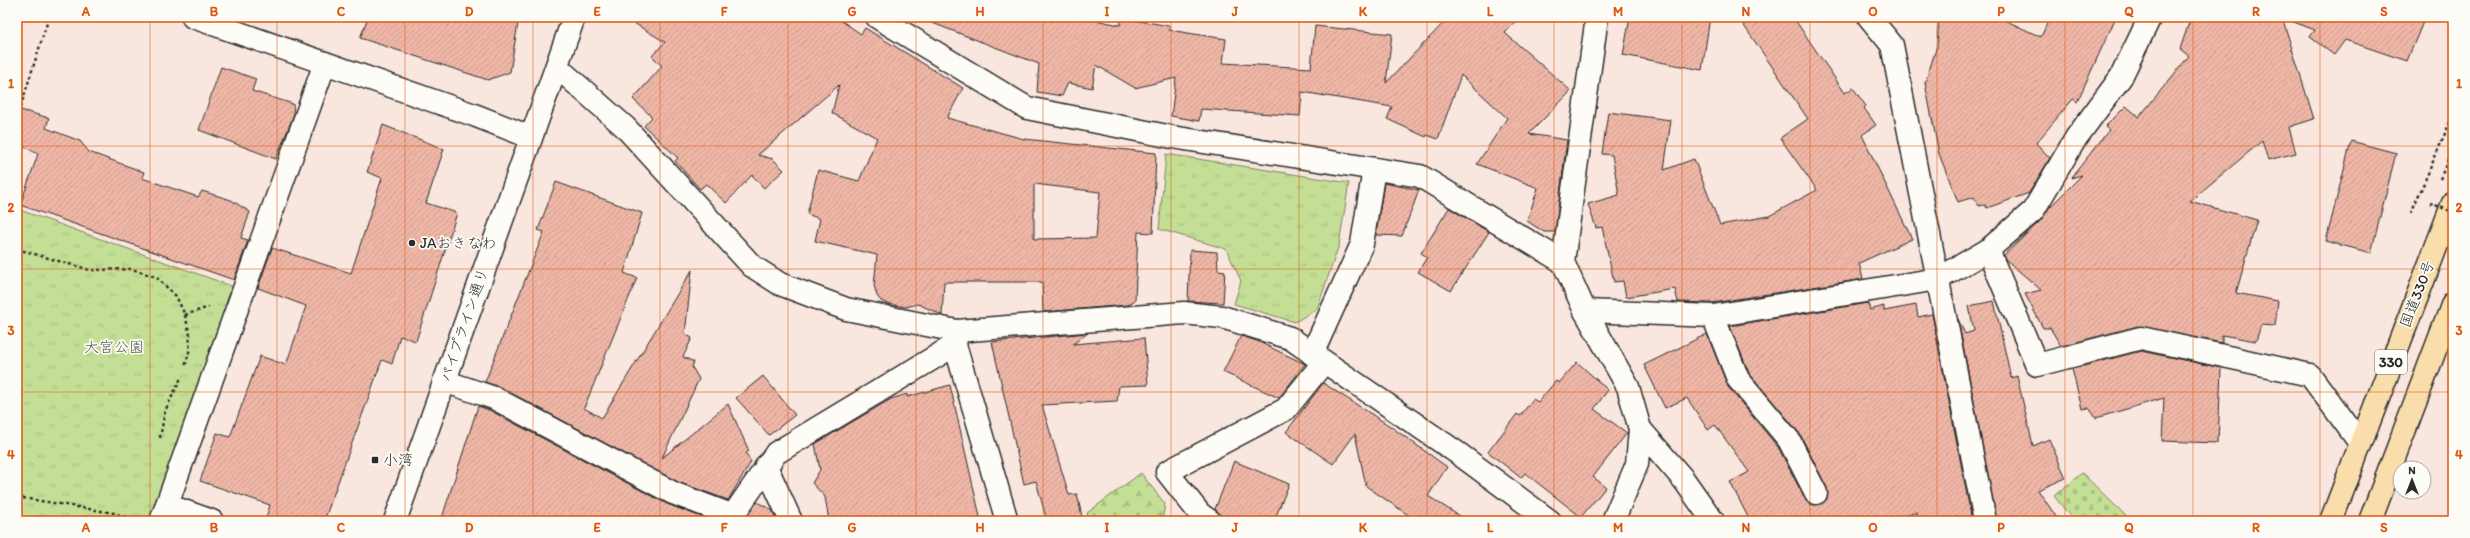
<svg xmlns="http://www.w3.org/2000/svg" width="2470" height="538" font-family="Itim,'Klee One',sans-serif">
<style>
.forest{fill:url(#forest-firs);stroke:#788460}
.cemetery{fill:url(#cemetery-stones);stroke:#788460}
.park{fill:url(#park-tufts);stroke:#788460}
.building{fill:url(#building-hatch);stroke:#2b2b2b;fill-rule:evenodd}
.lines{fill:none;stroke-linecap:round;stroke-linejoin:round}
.street-casing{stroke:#2b2b2b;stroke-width:25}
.secondary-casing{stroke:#2b2b2b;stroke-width:25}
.highway-casing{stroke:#2b2b2b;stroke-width:25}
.path{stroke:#2b2b2b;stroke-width:2.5;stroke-dasharray:3 3;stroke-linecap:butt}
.street{stroke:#fdfcf7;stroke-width:22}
.secondary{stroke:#fdfcf7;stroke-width:22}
.highway{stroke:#f9deab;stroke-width:22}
.path-bridge{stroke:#2b2b2b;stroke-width:2.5;stroke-dasharray:3 3;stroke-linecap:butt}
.grid{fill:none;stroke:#df570e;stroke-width:1;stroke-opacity:0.55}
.poi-dot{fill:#2b2b2b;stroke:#fdfcf7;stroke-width:1.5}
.labels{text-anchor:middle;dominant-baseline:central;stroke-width:3.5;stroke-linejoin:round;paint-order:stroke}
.shield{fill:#fdfcf7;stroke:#6a6a68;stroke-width:1}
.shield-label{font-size:14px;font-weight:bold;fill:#2b2b2b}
.poi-label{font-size:15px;fill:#2b2b2b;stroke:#fdfcf7;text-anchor:start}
.street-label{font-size:15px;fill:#2b2b2b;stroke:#fdfcf7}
.park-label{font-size:15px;fill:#515846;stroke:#fdfcf7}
.neatline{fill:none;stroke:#df570e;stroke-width:1.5}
.grid-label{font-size:13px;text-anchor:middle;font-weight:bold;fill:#df570e}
</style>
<defs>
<pattern id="forest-firs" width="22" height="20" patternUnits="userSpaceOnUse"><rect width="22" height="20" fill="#c4de95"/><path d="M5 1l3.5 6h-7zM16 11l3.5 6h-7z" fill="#a9bf81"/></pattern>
<pattern id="cemetery-stones" width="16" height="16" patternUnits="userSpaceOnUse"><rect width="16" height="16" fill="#c4de95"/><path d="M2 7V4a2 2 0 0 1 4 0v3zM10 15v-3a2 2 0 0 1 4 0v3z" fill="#a9bf81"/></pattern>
<pattern id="park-tufts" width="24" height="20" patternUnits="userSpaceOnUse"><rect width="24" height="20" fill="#c4de95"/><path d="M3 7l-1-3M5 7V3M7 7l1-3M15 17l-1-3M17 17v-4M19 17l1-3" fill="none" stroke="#a9bf81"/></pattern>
<pattern id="building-hatch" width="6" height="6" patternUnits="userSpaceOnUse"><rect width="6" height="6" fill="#efb6a6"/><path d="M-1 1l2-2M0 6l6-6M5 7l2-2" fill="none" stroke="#cd9d8f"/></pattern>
</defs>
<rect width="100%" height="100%" fill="#f9e7df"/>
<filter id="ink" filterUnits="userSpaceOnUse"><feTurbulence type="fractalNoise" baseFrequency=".025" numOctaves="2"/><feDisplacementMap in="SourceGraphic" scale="8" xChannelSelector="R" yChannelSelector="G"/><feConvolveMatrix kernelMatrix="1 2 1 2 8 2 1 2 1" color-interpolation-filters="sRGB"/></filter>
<g filter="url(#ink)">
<!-- forest -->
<path class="forest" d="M1141 473 1165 504 1162 521H1088L1087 513Z"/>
<!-- cemetery -->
<path class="cemetery" d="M2082 473 2131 521H2074L2054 496Z"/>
<!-- park -->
<g class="park">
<path d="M1166 154 1349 183 1339 245 1317 309 1295 322 1234 304 1241 281 1226 249 1159 229Z"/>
<path d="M17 209 237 288 154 521H17Z"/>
</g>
<!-- building -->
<g class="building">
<path d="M368 17H519L510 72 488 80 360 38Z"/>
<path d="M624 17H836L861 34 865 28 963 88 947 118 1024 139 1156 153 1153 233 1138 232 1135 300 1128 305 1043 312 1042 282H944L942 315 918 304 906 307 888 304 881 301 877 296 874 285 877 255 815 241 820 219 807 214 818 170 859 181 877 138 832 113 839 85 758 155 773 159 784 170 764 188 752 175 726 203 706 184 700 189 675 161 678 158 644 126 652 117 633 99 662 66 652 56 665 42ZM1034 184 1100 192 1096 238 1034 239Z"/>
<path d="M922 17H1080L1120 25 1122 18 1170 26 1169 30 1226 39 1223 63 1311 68 1315 26 1392 34 1386 83 1449 17H1520L1505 33 1571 91 1529 134 1567 140 1555 232H1544L1527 221 1538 188 1477 164 1507 118 1461 75 1438 139 1427 135 1426 137 1387 119 1392 107 1302 92 1300 116 1201 109 1199 121 1171 116 1176 78 1135 88 1096 65 1092 88 1068 83 1062 96 1037 92 1039 64 922 19Z"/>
<path d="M1630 17H1710L1702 70 1623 55Z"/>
<path d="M1738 17H1793L1845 93 1853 88 1866 106 1864 108 1876 125 1862 135 1912 239 1859 263 1863 279 1712 303 1678 302 1675 289 1626 297 1623 281 1614 282 1602 227 1596 228 1588 204 1619 195 1612 155 1602 154 1608 112 1671 120 1664 170 1694 159 1720 225 1769 216 1817 190 1780 138 1808 119Z"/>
<path d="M1939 17H1998L2041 37 2050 17H2116L2077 102 2073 99 2036 143 2050 158 2029 193 1987 208 1985 205 1979 206 1974 197 1958 202 1939 154 1925 83 1937 46Z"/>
<path d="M2191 17H2282L2314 119 2289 127 2296 153 2268 160 2262 141 2190 201 2257 220 2236 293 2278 301 2275 326 2261 325 2256 341 2222 335V343L2138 326 2061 346 2050 328H2043L2025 294 2041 290 2005 259 2004 255 2041 220 2049 208 2082 175 2071 178 2109 130 2105 127 2126 106 2139 117 2189 56 2180 49Z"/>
<path d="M2292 17H2425L2407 61 2345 40 2334 55 2310 37 2315 30 2291 21Z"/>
<path d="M221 67 256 79 252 91 293 104 294 114 276 159 199 130Z"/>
<path d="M17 109 49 118 46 128 80 141 89 152 144 172 142 178 198 197 202 191 231 200 250 212 241 238 248 240 234 280 20 205 38 154 17 143Z"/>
<path d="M383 125 444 149 426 203 457 213 416 341 400 336 392 364 382 360 324 521H265L270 505 200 481 217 433 230 437 260 356 286 365 306 306 258 288 272 248 351 273 382 178 367 172Z"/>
<path d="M2351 141 2396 153 2371 253 2326 241Z"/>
<path d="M556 182 642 213 624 273 637 278 584 408 602 418 692 270 685 334 692 338 683 357 694 362 692 367 699 379 662 458 728 404 749 451 746 453 751 462 728 500 678 482 500 387 485 382 544 232 538 230Z"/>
<path d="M1384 183 1419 190 1402 236 1376 235Z"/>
<path d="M1449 208 1489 232 1451 291 1418 272 1427 257 1421 253Z"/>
<path d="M1190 250 1217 252 1218 270 1225 271 1223 303 1188 301Z"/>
<path d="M1994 301 2011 378 2017 376 2033 446 2049 439 2066 478 2038 490 2059 521H1997L1958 319 1965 334 1974 331 1969 306Z"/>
<path d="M1868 303 1870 310 1884 306V311L1916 305 1918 317 1932 314 1972 521H1918L1917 512 1890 521H1750L1730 482 1749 472 1715 425 1708 430 1687 398 1665 408 1644 365 1707 334 1728 387 1778 447 1805 499 1810 504H1821L1827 499V488L1800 434 1749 373 1730 326Z"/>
<path d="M1088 333 1073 344 1144 338 1148 385 1119 386 1117 401 1042 405 1069 495 1077 494 1083 521H1047L1036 481 1024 484 992 342Z"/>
<path d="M1241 336 1257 341 1305 364 1279 398 1223 372Z"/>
<path d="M2141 351 2221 368 2218 443 2162 441 2164 398 2096 418 2089 408 2082 409 2072 369Z"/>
<path d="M1577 362 1608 390 1594 409 1627 433 1593 477 1606 487 1581 517 1525 473 1521 478 1488 452 1517 414 1520 416 1533 399 1538 402 1556 381 1559 383Z"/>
<path d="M763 376 795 415 769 435 736 398Z"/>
<path d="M1323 383 1390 426 1447 467 1428 496 1467 521H1417L1366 486 1355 434 1333 464 1286 432Z"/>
<path d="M950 385 981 521H829L825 497 812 483 820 470 815 444 891 399 907 394V397Z"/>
<path d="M478 406 489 410 667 504 712 521H441Z"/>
<path d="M1234 461 1289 484 1274 521H1237L1220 515 1215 509Z"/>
<path d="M757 502 772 510 777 521H744Z"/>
</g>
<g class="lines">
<defs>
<g id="street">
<path d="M877 17 1027 108 1172 137 1420 176 1563 262"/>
<path d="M1597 17 1563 262 1585 311 1628 387 1640 429 1637 464 1613 521"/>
<path d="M1869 17 1892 45 1985 521"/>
<path d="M557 67 625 127 752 266 780 284 846 309 957 331 1184 313 1222 317 1290 338 1459 454 1550 521"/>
<path d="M1988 250 2033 211 2076 138 2121 77 2150 17"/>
<path d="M1585 311 1713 316 1938 279 1988 250 2037 365 2141 338 2310 375 2360 443"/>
<path d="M1713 316 1738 379 1789 440 1816 493"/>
<path d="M955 345 1007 521"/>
<path d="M1312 354 1362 244 1374 169"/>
<path d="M444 381 494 398 673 493 731 515"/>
<path d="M1640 429 1684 480 1713 521"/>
<path d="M766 466 791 521"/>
<path d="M167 505 212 521"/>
<path d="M161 521 325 63"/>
<path d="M729 521 776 453 955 345 957 331"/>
<path d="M1210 521 1200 514 1167 472 1286 409 1324 362"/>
</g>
<g id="secondary">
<path d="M193 17 474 115 530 137"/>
<path d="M395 521 574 17"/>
</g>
<g id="highway">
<path d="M2331 521 2453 203"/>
<path d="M2370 521 2453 303"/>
</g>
</defs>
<!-- street casing -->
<use href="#street" class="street-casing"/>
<!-- secondary casing -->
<use href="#secondary" class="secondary-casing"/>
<!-- highway casing -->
<use href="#highway" class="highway-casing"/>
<!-- path -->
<g class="path">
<path d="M17 118 49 17"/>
<path d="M2440 179 2453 148"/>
<path d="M2411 213 2453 115"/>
<path d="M17 249 90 270 132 269 156 277 176 296 185 315 190 335 189 352 185 367"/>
<path d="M185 315 209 307"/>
<path d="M160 438 165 411 181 378"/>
<path d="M17 497 114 513 135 520"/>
<path d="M120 521 122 516"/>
</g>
<!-- street -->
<use href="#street" class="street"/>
<!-- secondary -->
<use href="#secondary" class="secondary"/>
<!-- highway -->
<use href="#highway" class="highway"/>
<!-- path-bridge -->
<path class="path-bridge" d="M2430 203 2453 212"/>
</g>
</g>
<!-- grid -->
<path class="grid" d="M150 17V521M277 17V521M405 17V521M533 17V521M660 17V521M788 17V521M916 17V521M1043 17V521M1171 17V521M1299 17V521M1427 17V521M1554 17V521M1682 17V521M1810 17V521M1937 17V521M2065 17V521M2193 17V521M2320 17V521M17 146H2453M17 269H2453M17 392H2453"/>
<!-- markers -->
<g class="poi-dot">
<circle cx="412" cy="243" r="4"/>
<rect x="371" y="456" width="8" height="8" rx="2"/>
</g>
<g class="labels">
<!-- shield labels -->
<rect class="shield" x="2375" y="350" width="32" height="24" rx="3"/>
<g class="shield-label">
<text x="2391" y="362">330</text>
</g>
<!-- poi labels -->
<g class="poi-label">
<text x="420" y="243">JAおきなわ</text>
<text x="383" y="460">小湾</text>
</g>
<!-- street labels -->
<g class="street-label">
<text transform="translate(2417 294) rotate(-69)">国道330号</text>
<text transform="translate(464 325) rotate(-71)">パイプライン通り</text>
</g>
<!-- park labels -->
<g class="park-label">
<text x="114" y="347">大宮公園</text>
</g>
</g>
<!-- margin -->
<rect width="2470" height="538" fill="none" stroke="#fdfcf7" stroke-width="44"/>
<!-- north arrow -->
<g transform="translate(2412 480)"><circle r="19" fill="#fdfcf7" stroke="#a9a8a5"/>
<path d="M0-3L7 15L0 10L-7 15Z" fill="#2b2b2b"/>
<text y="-6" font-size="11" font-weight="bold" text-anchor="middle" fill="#2b2b2b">N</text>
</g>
<rect x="22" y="22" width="2426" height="494" class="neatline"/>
<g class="grid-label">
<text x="86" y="16">A</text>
<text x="214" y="16">B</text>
<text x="341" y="16">C</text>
<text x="469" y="16">D</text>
<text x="597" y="16">E</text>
<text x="724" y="16">F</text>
<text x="852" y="16">G</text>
<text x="980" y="16">H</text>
<text x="1107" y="16">I</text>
<text x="1235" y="16">J</text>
<text x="1363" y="16">K</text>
<text x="1490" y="16">L</text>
<text x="1618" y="16">M</text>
<text x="1746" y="16">N</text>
<text x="1873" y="16">O</text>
<text x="2001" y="16">P</text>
<text x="2129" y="16">Q</text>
<text x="2256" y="16">R</text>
<text x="2384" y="16">S</text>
<text x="11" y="88">1</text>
<text x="2459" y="88">1</text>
<text x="11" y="212">2</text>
<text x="2459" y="212">2</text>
<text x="11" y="335">3</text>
<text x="2459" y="335">3</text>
<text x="11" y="459">4</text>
<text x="2459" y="459">4</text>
<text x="86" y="532">A</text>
<text x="214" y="532">B</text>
<text x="341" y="532">C</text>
<text x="469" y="532">D</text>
<text x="597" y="532">E</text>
<text x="724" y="532">F</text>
<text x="852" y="532">G</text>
<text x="980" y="532">H</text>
<text x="1107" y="532">I</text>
<text x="1235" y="532">J</text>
<text x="1363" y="532">K</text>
<text x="1490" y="532">L</text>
<text x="1618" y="532">M</text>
<text x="1746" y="532">N</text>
<text x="1873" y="532">O</text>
<text x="2001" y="532">P</text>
<text x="2129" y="532">Q</text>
<text x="2256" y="532">R</text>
<text x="2384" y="532">S</text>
</g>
</svg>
